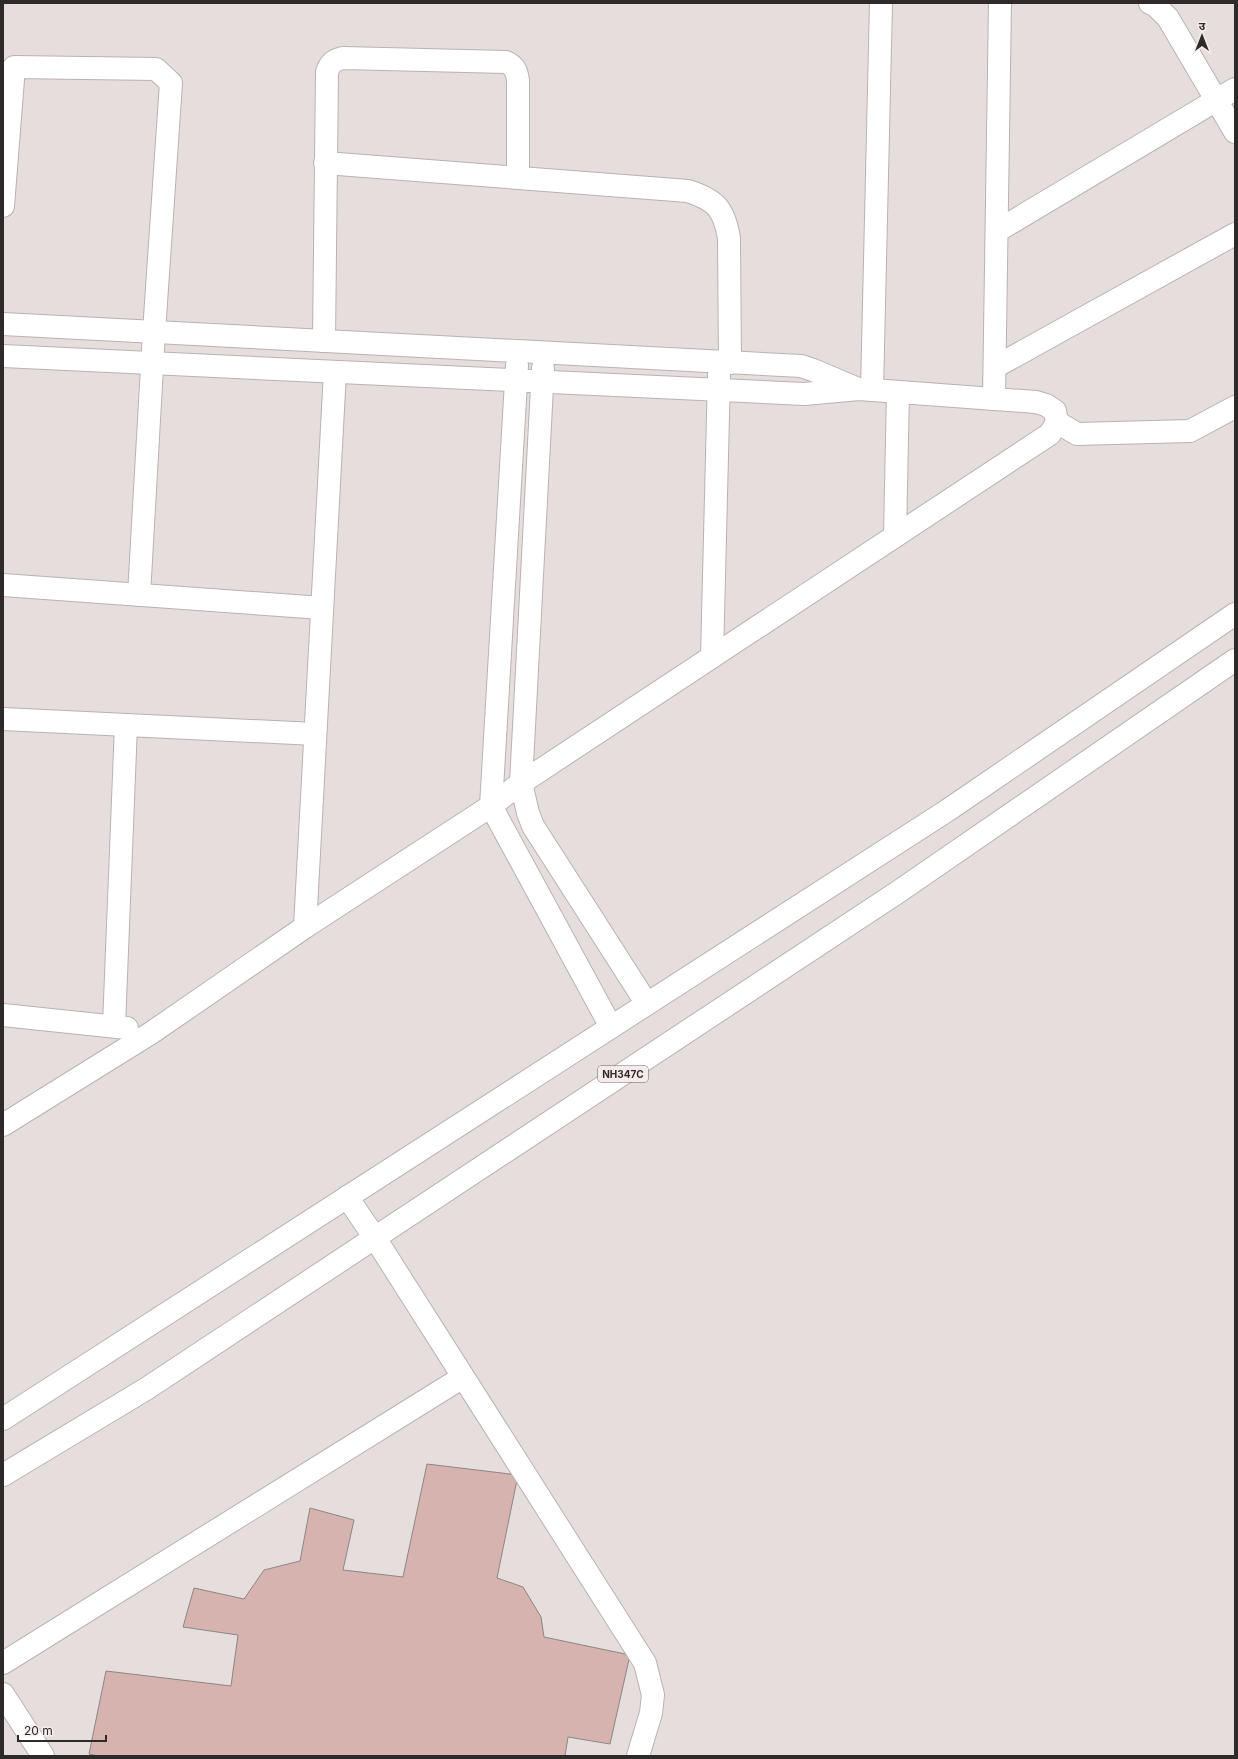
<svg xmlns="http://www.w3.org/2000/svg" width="1238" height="1759" font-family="Inter,'Noto Sans Devanagari',sans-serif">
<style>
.building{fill:#d6b3af;stroke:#8d8584}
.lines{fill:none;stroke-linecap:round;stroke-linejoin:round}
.minor-casing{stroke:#bab2b1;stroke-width:24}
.highway-casing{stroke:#bab2b1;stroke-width:24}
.minor{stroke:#fff;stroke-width:22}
.highway{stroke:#fff;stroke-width:22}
.labels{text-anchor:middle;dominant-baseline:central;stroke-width:4;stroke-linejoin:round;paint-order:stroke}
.shield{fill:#f4ebea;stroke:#696463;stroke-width:1}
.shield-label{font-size:10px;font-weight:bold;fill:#2d2a29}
</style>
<rect width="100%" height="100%" fill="#e6dedd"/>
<!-- building -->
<path class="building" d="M427 1464 518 1475 497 1578 523 1587 541 1617 544 1637 630 1655 610 1744 568 1737 565 1756H98L89 1754 106 1671 231 1686 238 1635 183 1627 194 1588 244 1599 264 1570 300 1561 310 1508 354 1520 343 1570 403 1577Z"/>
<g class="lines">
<defs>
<g id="minor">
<path d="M1150 3 1156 6 1168 18 1235 132"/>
<path d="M325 163 688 191C716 200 724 209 729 238L730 363"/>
<path d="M3 206 14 67 156 69 171 83 154 332 139 595"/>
<path d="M997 231 1235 89"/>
<path d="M3 324 801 366 813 370 858 389"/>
<path d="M324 341 327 72C330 63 334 60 343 58L506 62C515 66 517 72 518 81V178"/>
<path d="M3 356 804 394 859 389 1036 402 1046 405 1055 411 1057 422 1050 434 521 783 491 806 305 927 151 1033 3 1125"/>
<path d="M517 365 491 806 611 1027"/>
<path d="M995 367 1235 234"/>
<path d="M543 368 521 783 528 813 533 826 647 1004"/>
<path d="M872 390 881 3"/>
<path d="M994 399 1000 3"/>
<path d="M1057 422 1077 434 1190 431 1235 407"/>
<path d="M895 536 898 392"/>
<path d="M3 585 322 608"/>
<path d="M712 657 719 375"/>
<path d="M3 719 315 734"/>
<path d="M305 927 335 372"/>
<path d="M3 1015 127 1028"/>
<path d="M114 1026 126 725"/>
<path d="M347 1197 375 1238 645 1663 653 1695 651 1713 638 1756"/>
<path d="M3 1663 463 1377"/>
<path d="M3 1694 43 1756"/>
</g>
<g id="highway">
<path d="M3 1419 948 810 1235 614"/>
<path d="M3 1475 146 1389 898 892 1235 660"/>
</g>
</defs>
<!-- minor casing -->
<use href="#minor" class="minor-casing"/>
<!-- highway casing -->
<use href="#highway" class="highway-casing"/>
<!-- minor -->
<use href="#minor" class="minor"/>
<!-- highway -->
<use href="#highway" class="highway"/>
</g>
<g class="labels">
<!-- shield labels -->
<rect class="shield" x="598" y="1066" width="50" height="16" rx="3"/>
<g class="shield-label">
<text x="623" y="1074">NH347C</text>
</g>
</g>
<!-- border -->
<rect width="1238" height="1759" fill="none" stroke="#2d2a29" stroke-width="8"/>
<!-- north arrow -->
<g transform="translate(1202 36)" stroke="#f4ebea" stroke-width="3" paint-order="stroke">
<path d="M0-3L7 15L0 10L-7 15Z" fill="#2d2a29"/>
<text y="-6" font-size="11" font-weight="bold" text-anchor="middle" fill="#2d2a29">उ</text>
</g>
<!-- scale -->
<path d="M18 1735v6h88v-6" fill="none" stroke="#2d2a29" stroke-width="2"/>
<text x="24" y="1735" font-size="12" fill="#2d2a29" stroke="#f4ebea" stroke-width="3" paint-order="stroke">20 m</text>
</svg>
